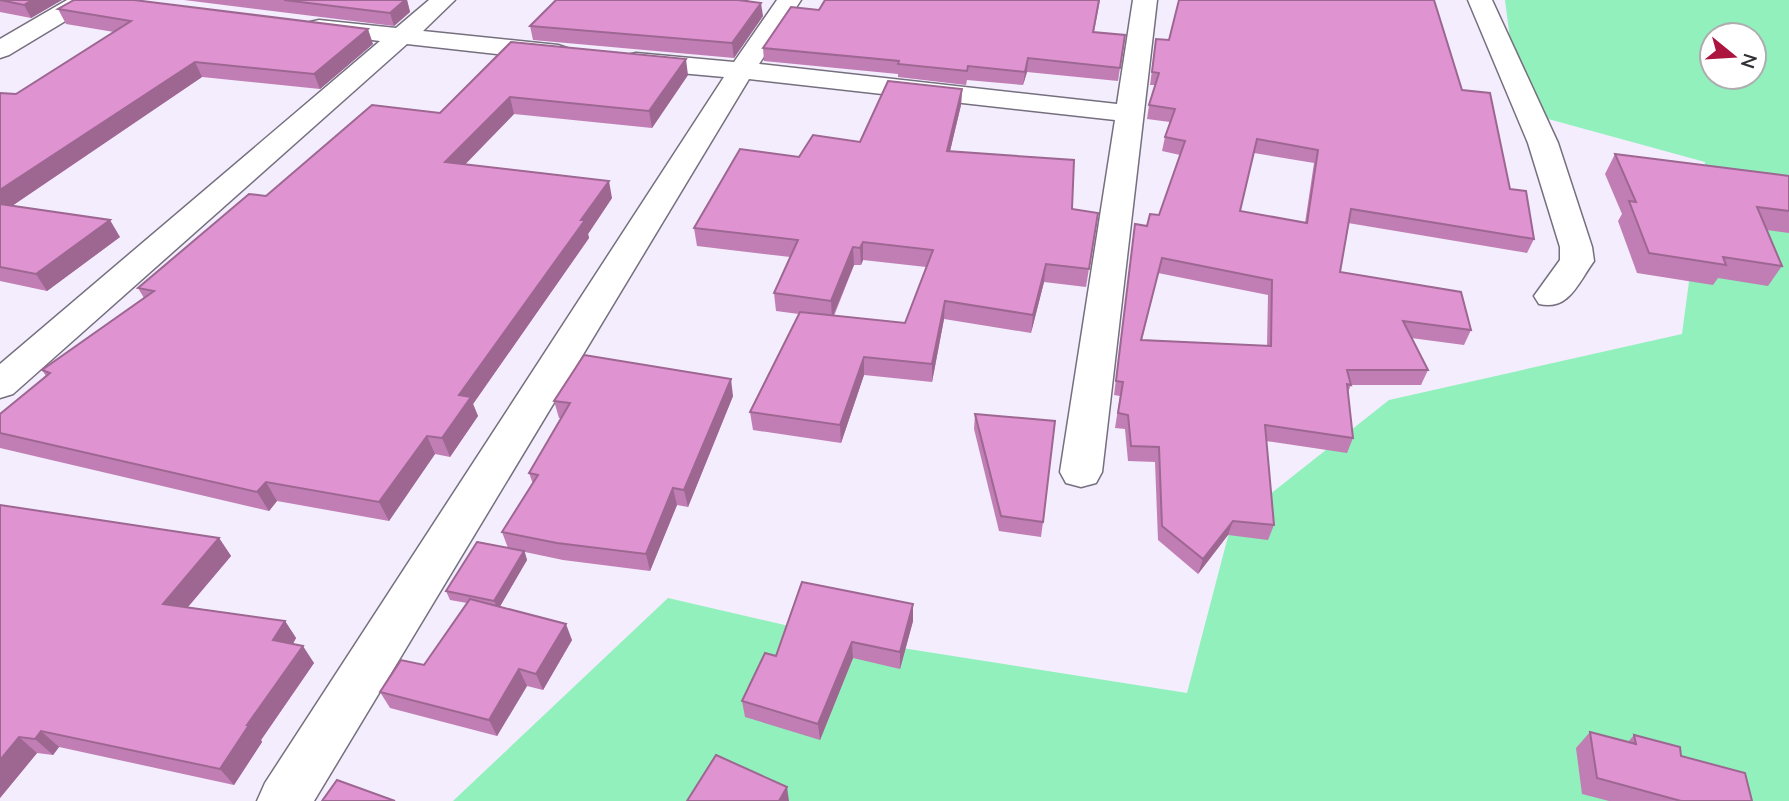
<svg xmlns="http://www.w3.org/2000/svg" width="1789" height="801" font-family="'Nunito Sans',sans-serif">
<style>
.green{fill:#91f0bb;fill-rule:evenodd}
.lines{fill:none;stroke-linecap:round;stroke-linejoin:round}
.minor-casing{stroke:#756f7e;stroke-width:3}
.tertiary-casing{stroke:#756f7e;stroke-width:3}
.minor{fill:#fff;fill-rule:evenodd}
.tertiary{fill:#fff;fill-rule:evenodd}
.wall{fill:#c17eb4;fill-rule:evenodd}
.shaded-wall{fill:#9d6792}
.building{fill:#e093d1;stroke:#9d6792;stroke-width:2;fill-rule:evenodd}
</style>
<rect width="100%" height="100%" fill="#f3edfe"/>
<!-- green -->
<path class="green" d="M1505 0H1789V801H453L668 598 845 639 1187 693 1231 525 1389 400 1682 334 1705 162 1541 117 1511 47ZM1712 35H1754V77H1712Z"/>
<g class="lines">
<defs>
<g id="minor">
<path d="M429 0H455L423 31 558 45 567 48 571 53 567 58 558 61 407 44 13 394 0 398V364L380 41 310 32 307 27 310 22 319 20 396 28Z"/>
<path d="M777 0H801L759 64 1117 104 1133 0H1157L1102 472 1096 483 1081 487 1066 483 1060 472 1115 120 749 79 314 801H257L265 783 724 77 636 69 627 67 623 61 627 55 636 53 734 62Z"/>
<path d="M1468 0H1492L1558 143 1592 247 1594 261C1578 283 1569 311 1539 304L1534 296 1560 260V247L1528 143Z"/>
</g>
<path id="tertiary" d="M67 0H96L92 5 9 55 0 58V39Z"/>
</defs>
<!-- minor casing -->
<use href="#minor" class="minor-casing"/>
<!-- tertiary casing -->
<use href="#tertiary" class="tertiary-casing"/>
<!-- minor -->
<use href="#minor" class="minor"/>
<!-- tertiary -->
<use href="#tertiary" class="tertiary"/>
</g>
<!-- wall -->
<g class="wall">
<path d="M0 0H62L31 18 0 12Z"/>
<path d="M184 0H407L410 12 394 26Z"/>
<path d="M556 0H749L748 1 763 16 734 58 533 40 530 26Z"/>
<path d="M825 0H1100L1094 32 1125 35 1118 81 1027 72 1023 85 967 80 966 85 898 77V74L764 61 763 48 819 10Z"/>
<path d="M58 9 373 44 320 89 202 77 12 206 120 237 47 291 0 281V93L16 94 114 32 66 24Z"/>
<path d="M1156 39 1462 90 1534 239 1527 253 1348 223 1340 272 1471 330 1464 345 1411 338 1428 370 1421 385H1351L1348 392 1353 438 1347 453 1266 441 1274 525 1268 540 1228 535 1198 574 1158 540 1155 462 1128 461 1125 429 1115 428 1120 396 1114 395 1135 224 1147 226 1159 215 1180 155 1162 151 1165 137 1170 122 1147 119 1149 105 1155 85H1150ZM1254 153 1314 163 1305 223 1240 211ZM1158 273 1268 295 1267 346 1142 340Z"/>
<path d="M511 42 688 75 652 128 514 114 465 164 612 198 588 234 589 238 473 404 478 416 450 457 435 454 389 521 277 501 269 511 0 448V414L46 376 42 370 144 298 138 288 266 196 440 113Z"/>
<path d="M962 89 961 105 950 151 1072 209 1098 213 1086 287 1044 282 1031 333 944 319 932 382 864 375 841 443 753 430 750 412 799 314 776 311 774 293 790 257 697 246 694 228 799 157 860 142ZM863 260 926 267 905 323 834 316 854 265H861Z"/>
<path d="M1615 154 1789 176V233L1766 230 1782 266 1768 286 1718 278 1713 285 1637 273 1618 221 1622 214 1605 174Z"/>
<path d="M733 396 688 507 677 505 650 571 563 560 525 552 527 560 500 606 572 640 543 690 527 686 497 736 390 708 380 692 424 665 467 603 450 600 446 591 508 548 502 532 533 484 529 473 562 418H559L554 401Z"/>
<path d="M975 414 1043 522 1041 537 999 531 974 429Z"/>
<path d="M0 505 219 538 231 556 188 607 285 621 296 638 293 644 314 663 261 740 262 742 234 785 59 747 53 755 37 753 0 798Z"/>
<path d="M913 621 900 669 853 658 820 740 745 717 742 701 776 656Z"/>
<path d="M1590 732 1628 742 1634 735 1681 756 1752 801H1609L1582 794 1576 748Z"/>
</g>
<!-- shaded-wall -->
<g class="shaded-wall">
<path d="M32 0H62L31 18 24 5Z"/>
<path d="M405 0H407L410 12 394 26 390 13Z"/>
<path d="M761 3 763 16 734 58 732 43Z"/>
<path d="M368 29 373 44 320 89 314 74Z"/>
<path d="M1028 58 1027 72 1023 85 1025 72Z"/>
<path d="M686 59 688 75 652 128 649 111Z"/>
<path d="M195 62 202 77 0 214V190Z"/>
<path d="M962 89 961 105 946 168 947 151Z"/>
<path d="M510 97 514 114 451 179 445 162Z"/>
<path d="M609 181 612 198 588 234 589 238 473 404 478 416 450 457 442 438 459 395Z"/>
<path d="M110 220 120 237 47 291 36 274Z"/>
<path d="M863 242V260L861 265 860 248Z"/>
<path d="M853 247 854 265 832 318 831 301Z"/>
<path d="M1046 264 1044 282 1031 333 1033 315Z"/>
<path d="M945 301 944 319 932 382V364Z"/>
<path d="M864 357V375L841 443 840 425Z"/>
<path d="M731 379 733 396 688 507 684 490Z"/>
<path d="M427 436 435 454 389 521 379 502Z"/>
<path d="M266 482 277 501 269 511 257 492Z"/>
<path d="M673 488 677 505 650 571 646 554Z"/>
<path d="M1233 521 1228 535 1198 574 1203 559Z"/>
<path d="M219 538 231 556 176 621 163 604Z"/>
<path d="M524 551 527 560 498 610 494 601Z"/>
<path d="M913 604V621L900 669V652Z"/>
<path d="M285 621 296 638 285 657 273 640Z"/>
<path d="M566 624 572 640 543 690 536 674Z"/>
<path d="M852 642 853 658 820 740 818 724Z"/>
<path d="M303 646 314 663 261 740 262 742 234 785 220 769 247 725Z"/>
<path d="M519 669 527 686 497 736 489 720Z"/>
<path d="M41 731 59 747 53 755 35 739Z"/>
<path d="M19 737 37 753 0 798V760Z"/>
<path d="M787 787 789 801H779Z"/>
</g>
<!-- building -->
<g class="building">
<path d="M0 0H32L24 5Z"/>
<path d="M74 0H134L368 29 314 74 195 62 0 190V93L16 94 131 21 58 9Z"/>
<path d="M284 0H405L390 13Z"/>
<path d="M556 0H738L761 3 732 43 530 26Z"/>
<path d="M825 0H1099L1093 32 1125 35 1120 68 1028 58 1025 72 968 66 967 71 898 64 899 61 763 48 791 7 819 10Z"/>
<path d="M1179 0H1434L1462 90 1490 93 1510 189 1526 191 1534 239 1351 209 1340 272 1461 292 1471 330 1403 321 1428 370H1347L1351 385 1347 384 1353 438 1265 425 1274 525 1233 521 1203 559 1162 526 1159 447 1131 446 1128 415 1118 413 1123 382 1116 381 1135 224 1147 226 1150 214 1159 215 1185 141 1165 137 1175 109 1149 105 1159 73 1152 72 1156 39 1169 40ZM1257 139 1318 150 1307 223 1240 211ZM1162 258 1272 280 1271 346 1141 340Z"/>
<path d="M511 42 686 59 649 111 510 97 445 162 609 181 581 220H585L459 395 471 397 442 438 427 436 379 502 266 482 257 492 0 433V414L50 373 42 370 154 291 138 288 249 194 266 196 372 105 440 113Z"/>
<path d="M888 81 962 89 947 151 1074 160 1072 209 1098 213 1089 269 1046 264 1033 315 945 301 932 364 864 357 840 425 750 412 800 312 905 323 933 250 863 242 860 248 853 247 831 301 774 293 798 240 694 228 740 149 799 157 813 135 860 142Z"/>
<path d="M1615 154 1789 176V211L1757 207 1782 266 1723 257 1726 265 1649 253 1629 201 1636 202Z"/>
<path d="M0 204 110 220 36 274 0 267Z"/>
<path d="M584 355 731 379 684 490 673 488 646 554 557 543 502 532 538 475 529 473 570 403 554 401Z"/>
<path d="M975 414 1055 421 1043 522 1001 516Z"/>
<path d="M0 505 219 538 163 604 285 621 273 640 303 646 247 725H249L220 769 41 731 35 739 19 737 0 760Z"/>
<path d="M477 542 524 551 494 601 446 591Z"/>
<path d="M802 582 913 604 900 652 852 642 818 724 742 701 765 653 776 656Z"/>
<path d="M470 599 566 624 536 674 519 669 489 720 380 692 401 660 424 665Z"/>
<path d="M1590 732 1636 744 1634 735 1680 747 1681 756 1745 773 1752 801H1681L1597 778Z"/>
<path d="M716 755 787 787 779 801H687Z"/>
<path d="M337 780 395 801H322Z"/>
</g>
<!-- north arrow -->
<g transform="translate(1733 56) rotate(108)"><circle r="33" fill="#ffffff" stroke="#adadaf" stroke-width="2"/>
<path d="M0-5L12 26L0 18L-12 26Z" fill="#ab153f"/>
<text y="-10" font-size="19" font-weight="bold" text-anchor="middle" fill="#333137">N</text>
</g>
</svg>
